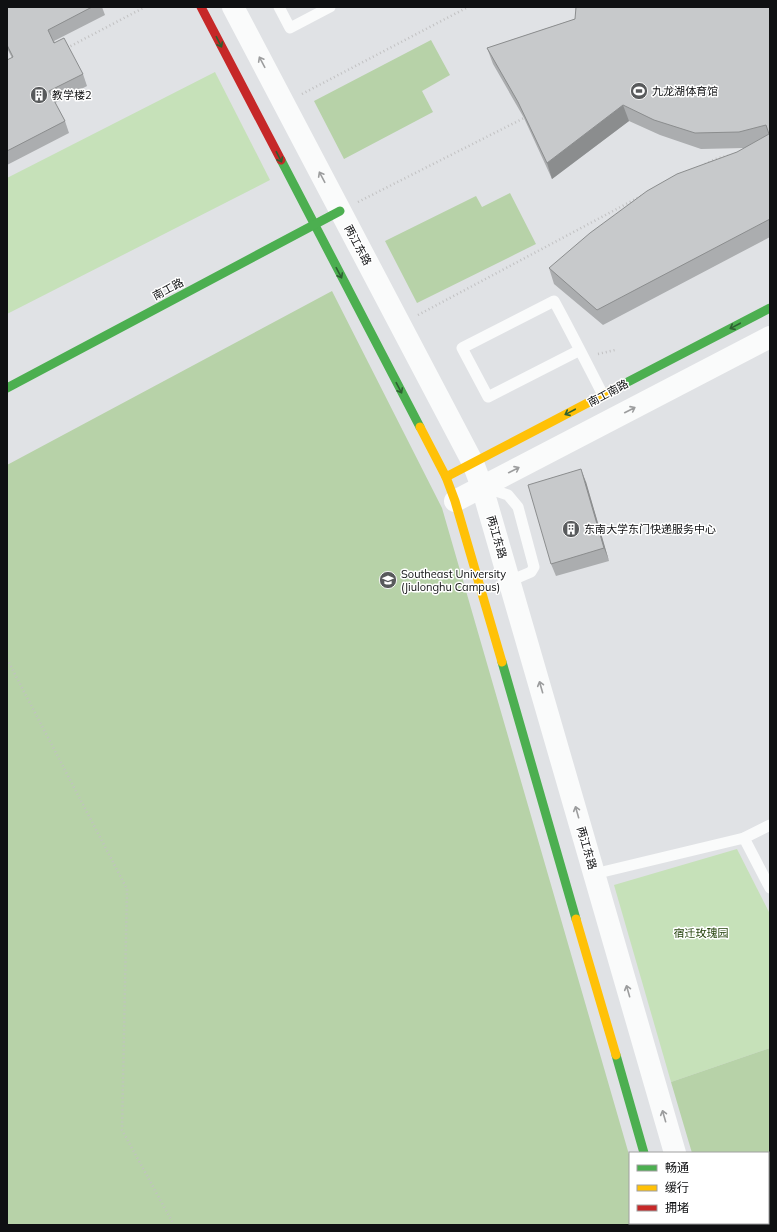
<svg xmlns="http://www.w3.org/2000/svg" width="777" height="1232" font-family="Mulish,'Noto Sans SC',sans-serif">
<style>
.green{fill:#c6e1b9}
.forest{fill:#b7d2a8}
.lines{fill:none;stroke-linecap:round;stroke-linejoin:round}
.path{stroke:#c1c1c2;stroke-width:2.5;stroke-dasharray:1 3;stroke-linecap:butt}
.lane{stroke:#fafbfb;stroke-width:11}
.street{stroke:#fafbfb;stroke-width:22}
.fast{stroke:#4caf50;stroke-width:9}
.slow{stroke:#ffc107;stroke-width:9}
.jam{stroke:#c62828;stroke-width:9}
.wall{fill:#abadaf}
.shaded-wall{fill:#8b8d8e}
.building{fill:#c7c9cb;stroke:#8b8d8e}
.oneway{stroke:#2e6031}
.oneway2{stroke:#9c9d9e}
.labels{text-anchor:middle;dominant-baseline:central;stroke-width:3;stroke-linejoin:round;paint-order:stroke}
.poi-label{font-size:11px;fill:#0f1012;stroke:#fff;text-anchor:start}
.street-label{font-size:11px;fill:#0f1012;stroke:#fff}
.park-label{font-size:11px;fill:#26440e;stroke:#fff}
</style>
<rect width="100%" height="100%" fill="#e0e2e5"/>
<!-- green -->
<g class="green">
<path d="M215 72 270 180 7 314V178Z"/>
<path d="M737 849 770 914V1048L671 1082 614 885Z"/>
</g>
<!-- forest -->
<g class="forest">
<path d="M431 40 450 75 422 91 433 112 344 159 314 101Z"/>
<path d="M510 193 536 244 417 303 385 241 476 196 482 207Z"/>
<path d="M332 291 442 508 630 1158V1223H649V1225H7V465Z"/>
<path d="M770 1048V1225H713L712 1223H768V1153H692L671 1082Z"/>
</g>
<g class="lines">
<!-- path -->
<g class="path">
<path d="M67 48 145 7"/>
<path d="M302 94 468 7"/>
<path d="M705 164 718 158 732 155"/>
<path d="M358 202 524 118"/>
<path d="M418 315 643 195"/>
<path d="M598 354 615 350"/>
<path d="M7 659 127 889 122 1130 174 1225"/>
<path d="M761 1223 764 1225"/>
</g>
<!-- lane -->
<g class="lane">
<path d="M279 7 290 28 330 7"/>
<path d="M580 350 488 397 462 348 554 301C571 332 587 364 603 395"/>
<path d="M484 487 508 495 518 507 534 567 531 572 510 581"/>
<path d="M744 838 770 825"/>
<path d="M594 874 744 838 770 888"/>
</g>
<!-- street -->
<g class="street">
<path d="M233 7 473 463 482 487 675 1153"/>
<path d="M455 501 770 337"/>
<path d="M664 1223 665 1225"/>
<path d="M695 1223 696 1225"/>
</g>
<!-- fast -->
<g class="fast">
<path d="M281 160 420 427"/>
<path d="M620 386 770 308"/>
<path d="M7 388 340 211"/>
<path d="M502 662 576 919"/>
<path d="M616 1055 644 1153"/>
</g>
<!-- slow -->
<g class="slow">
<path d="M420 427 446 477 455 501 502 662"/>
<path d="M446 477 620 386"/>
<path d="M576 919 616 1055"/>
</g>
<!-- jam -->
<path class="jam" d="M201 7 281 160"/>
</g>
<!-- wall -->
<g class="wall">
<path d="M7 7H102L105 15 54 41 83 74 87 86 55 103 65 121 69 133 7 165V60L12 58 7 48Z"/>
<path d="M770 7V237L603 325 554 284 549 268 744 148 701 149 660 135 629 121 552 179 524 118 493 64 487 48 575 19Z"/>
<path d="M586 482 609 561 556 576 551 564Z"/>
</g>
<!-- shaded-wall -->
<g class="shaded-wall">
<path d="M623 105 629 121 552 179 547 163Z"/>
<path d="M581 469 586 482 609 561 604 548Z"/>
</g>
<!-- building -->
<g class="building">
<path d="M7 7H92L48 30 54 43 64 38 83 74 49 91 65 121 7 151V60L13 57 7 45Z"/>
<path d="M576 7H770V219L597 310 549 268 590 233 647 191 677 174 737 152 769 134 766 125 739 132 695 133 654 120 623 105 547 163 518 102 487 48 575 19Z"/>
<path d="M581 469 604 548 551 564 528 485Z"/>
</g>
<!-- one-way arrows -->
<defs><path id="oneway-shaft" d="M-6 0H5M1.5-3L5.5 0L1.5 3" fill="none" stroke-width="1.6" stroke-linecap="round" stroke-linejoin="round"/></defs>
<g class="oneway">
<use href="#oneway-shaft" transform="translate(219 42) rotate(63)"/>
<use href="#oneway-shaft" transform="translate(279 157) rotate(63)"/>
<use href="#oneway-shaft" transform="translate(339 273) rotate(62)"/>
<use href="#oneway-shaft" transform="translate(735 326) rotate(152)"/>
<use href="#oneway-shaft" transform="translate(399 388) rotate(62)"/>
<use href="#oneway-shaft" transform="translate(570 412) rotate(152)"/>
</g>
<g class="oneway2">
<use href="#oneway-shaft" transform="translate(262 62) rotate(-118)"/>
<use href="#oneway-shaft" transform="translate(322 177) rotate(-118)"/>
<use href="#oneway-shaft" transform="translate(630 410) rotate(-27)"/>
<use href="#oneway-shaft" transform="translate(514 470) rotate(-27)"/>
<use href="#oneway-shaft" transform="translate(541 687) rotate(-106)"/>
<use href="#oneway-shaft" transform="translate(577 812) rotate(-106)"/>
<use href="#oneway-shaft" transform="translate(628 991) rotate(-106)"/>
<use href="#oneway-shaft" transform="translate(664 1116) rotate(-106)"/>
</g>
<!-- icons -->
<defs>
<symbol id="stadium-disc" viewBox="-11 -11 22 22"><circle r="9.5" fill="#585a5c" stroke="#fff"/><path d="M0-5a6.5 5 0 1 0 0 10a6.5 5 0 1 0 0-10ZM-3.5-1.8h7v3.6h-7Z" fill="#fff"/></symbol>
<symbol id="building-disc" viewBox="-11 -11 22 22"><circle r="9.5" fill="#585a5c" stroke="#fff"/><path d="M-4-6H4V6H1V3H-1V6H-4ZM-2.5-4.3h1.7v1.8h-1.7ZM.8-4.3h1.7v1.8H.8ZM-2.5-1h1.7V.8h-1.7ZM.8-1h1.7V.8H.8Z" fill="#fff"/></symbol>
<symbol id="university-disc" viewBox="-11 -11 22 22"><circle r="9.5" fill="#585a5c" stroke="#fff"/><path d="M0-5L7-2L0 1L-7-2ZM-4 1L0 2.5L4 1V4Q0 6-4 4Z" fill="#fff"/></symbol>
</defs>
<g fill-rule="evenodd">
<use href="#stadium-disc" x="629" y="81" width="20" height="20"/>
<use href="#building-disc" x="29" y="85" width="20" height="20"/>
<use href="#building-disc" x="561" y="519" width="20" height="20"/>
<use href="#university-disc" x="378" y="570" width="20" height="20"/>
</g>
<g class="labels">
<!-- poi labels -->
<g class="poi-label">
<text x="652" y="91">九龙湖体育馆</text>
<text x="52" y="95">教学楼2</text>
<text x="584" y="529">东南大学东门快递服务中心</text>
<text x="401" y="574">Southeast University<tspan x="401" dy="13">(Jiulonghu Campus)</tspan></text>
</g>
<!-- street labels -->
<g class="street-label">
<text transform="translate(358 245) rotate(62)">两江东路</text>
<text transform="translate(168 289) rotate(-28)">南工路</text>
<text transform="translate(608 393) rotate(-28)">南工南路</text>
<text transform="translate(497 537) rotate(74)">两江东路</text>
<text transform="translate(587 848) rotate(74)">两江东路</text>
</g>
<!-- park labels -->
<g class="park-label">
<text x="701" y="933">宿迁玫瑰园</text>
</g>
</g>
<!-- border -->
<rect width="777" height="1232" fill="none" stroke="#0f1012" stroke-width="16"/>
<!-- legend -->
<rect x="629" y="1152" width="140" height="72" fill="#ffffff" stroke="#9f9fa0"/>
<rect x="637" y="1165" width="20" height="6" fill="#4caf50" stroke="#9f9fa0"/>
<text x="665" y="1172" font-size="12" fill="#0f1012">畅通</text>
<rect x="637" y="1185" width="20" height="6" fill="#ffc107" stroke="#9f9fa0"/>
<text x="665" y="1192" font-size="12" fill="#0f1012">缓行</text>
<rect x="637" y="1205" width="20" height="6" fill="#c62828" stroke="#9f9fa0"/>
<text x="665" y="1212" font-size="12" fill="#0f1012">拥堵</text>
</svg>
